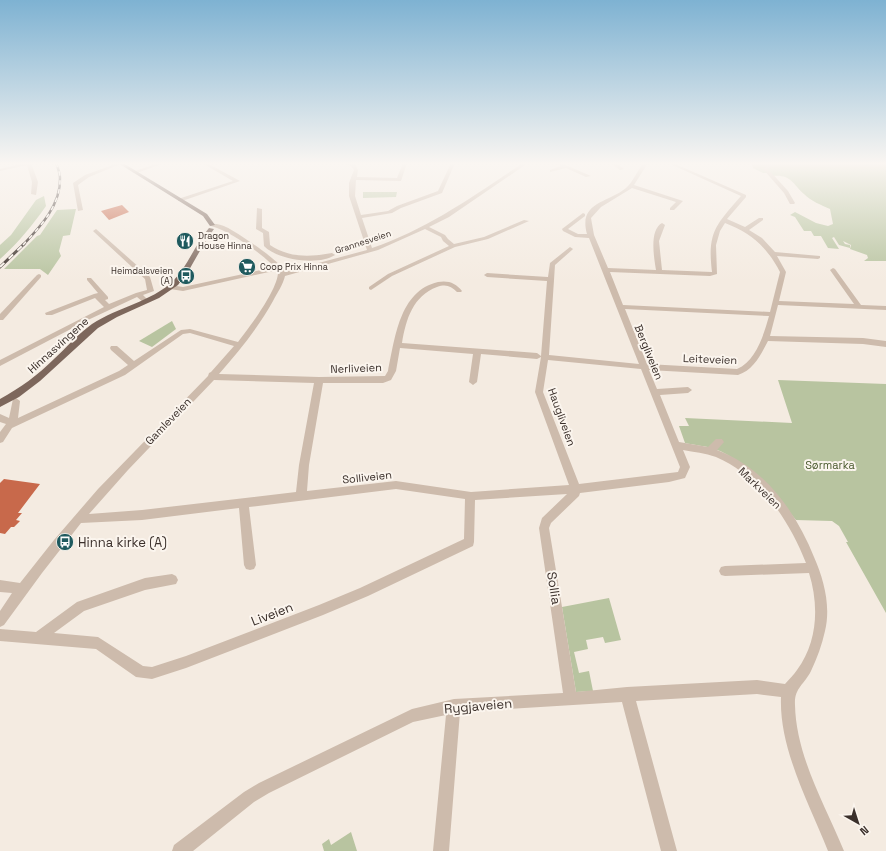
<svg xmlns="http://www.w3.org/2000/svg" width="886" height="851" font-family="'Space Grotesk',sans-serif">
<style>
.green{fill:#b8c4a0}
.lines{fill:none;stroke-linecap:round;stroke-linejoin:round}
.stream{stroke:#7fb0b2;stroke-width:1.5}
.building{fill:#c8694b}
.minor{fill:#cdbbac;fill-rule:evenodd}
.major{fill:#7d675c;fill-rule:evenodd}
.rail-far1-casing{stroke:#3b302b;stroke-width:2.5}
.rail-casing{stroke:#3b302b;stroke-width:3}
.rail-far1{stroke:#fbf5ee;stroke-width:1.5;stroke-dasharray:4.5;stroke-linecap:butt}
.rail{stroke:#fbf5ee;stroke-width:2;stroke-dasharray:6;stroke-linecap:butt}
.labels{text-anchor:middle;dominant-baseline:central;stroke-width:4;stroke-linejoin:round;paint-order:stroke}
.far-poi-label{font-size:9px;fill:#3b302b;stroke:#fbf5ee;text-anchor:start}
.far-street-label{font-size:9px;fill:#3b302b;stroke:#fbf5ee}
.street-label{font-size:11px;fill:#3b302b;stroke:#fbf5ee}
.park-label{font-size:11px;fill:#4a5a2e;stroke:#fbf5ee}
.near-poi-label{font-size:13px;fill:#3b302b;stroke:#fbf5ee;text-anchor:start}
.near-street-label{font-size:13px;fill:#3b302b;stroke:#fbf5ee}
</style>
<rect width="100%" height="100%" fill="#f4ebe1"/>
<!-- green -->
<g class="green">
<path d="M751 163H886V261H864L868 258 867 255 850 249 851 245 843 241 845 244 850 245V248L839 245 834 237 832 238 839 249 828 248 821 236H814L811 231H804L795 217 790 215 795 212 816 223 828 226 833 224 830 209C821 205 811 201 804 194 792 183 791 174 772 176L770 173H763L753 168Z"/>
<path d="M363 192H397L396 197 363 198Z"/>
<path d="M44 196 46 206C32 226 18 243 0 259V245L11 235 36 200Z"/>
<path d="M76 209 70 235 63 236 59 251 61 256 48 275 40 269H4L37 236 40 235 57 210Z"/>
<path d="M172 321 176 329 152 347 139 341Z"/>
<path d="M778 380 886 384V613L846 542H848L839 526 832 521 796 520C777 497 744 459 715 449 706 446 694 445 685 443L679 426H689L685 418 792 423Z"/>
<path d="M609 598 621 640 605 643 603 637 586 640 588 649 574 652 579 673 589 671 593 691 576 692 562 607Z"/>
<path d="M351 832 357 851H324L322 844 329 839 331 845Z"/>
</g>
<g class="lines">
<!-- stream -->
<path class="stream" d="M865 165 886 163"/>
</g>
<!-- building -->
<g class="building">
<path d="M122 205 129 212 109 220 101 211Z"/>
<path d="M4 479 40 484 18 513H22L16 520 20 521 14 527H11L5 534 0 533V483Z"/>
</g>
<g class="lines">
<!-- minor -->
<g class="minor">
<path d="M25 163H31L38 182 36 195 31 194 32 182 27 165 0 171V169Z"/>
<path d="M118 163H123L89 177 78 185 83 210 78 211 73 183 85 175Z"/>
<path d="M159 163H164L137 173 132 172Z"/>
<path d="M202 163H207L240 181 182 201H178V199L233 181Z"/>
<path d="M344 163 355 164 358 170 357 177 397 178 403 163H407L401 181 356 180 355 196 361 215 388 211 397 206 438 191 451 163H455L442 193 401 208 392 213 362 218 372 248C428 229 475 195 523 163H528L449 217 429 227 445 235 448 239 454 244 484 237 524 220 529 221 488 239 455 247 392 276 371 290 369 289V287L388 274 449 246 443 241 441 237 425 229 378 250 285 276C283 285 277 293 273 301 258 328 239 351 219 374L319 377 385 376 388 371C395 339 399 291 438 282 448 280 456 283 462 291L461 292H457C451 286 446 284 437 287 413 296 406 319 402 343L537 353 541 356 547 281 487 277 484 275 487 273 548 277 550 263 570 247 573 249 572 250 555 265 549 355 639 364 589 238 575 237 563 231 562 229 583 213 585 214V216L568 229 578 234H587C578 202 608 203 626 188 634 181 637 170 644 163H648L634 185 683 201 674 210H670V208L676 202 632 188 601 207 591 218 594 235 608 268 656 270C654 258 649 230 662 223L665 225 659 241 662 270 712 272C707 232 716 225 741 196L668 163H673L746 195V197L727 219 745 227 759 218H763V220L749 230 762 238 775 252 820 256V258L818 259 777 256 786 272 779 301 854 304 830 270 833 268 835 269 861 305 886 306V310L778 305 770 336 863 338 886 341V347L863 344 768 341C761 354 754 370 738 375L649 370 657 389 688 387 692 390 688 393 660 395 679 442 708 447 716 439H722L724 442 717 450C765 468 796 512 814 557 824 580 831 606 825 631 822 645 817 658 811 671 804 685 794 688 795 705 796 756 825 805 844 851H828C809 803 779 749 781 697L757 694 636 701 677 851H661L622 702 460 712 449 851H433L446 715 413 722 269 793 254 802 193 851H172L174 845 244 792 259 783 412 709 454 699 563 693 539 528 542 518 567 494 475 500 474 542 473 546 368 596 323 615 186 668 152 679 136 677 96 649 0 641V629L36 632 77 602 145 578 172 574 176 576 178 580 176 584 145 590 84 611 54 633 98 637 143 666 152 667 186 656 319 605 360 588 464 539 465 499 396 489 249 507 256 565 254 569 250 570 246 569 244 565 239 508 142 520 81 523 42 573 4 625 0 627V611L12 593 0 592V580L20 583 54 540 98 489 208 376 209 373 211 372 234 346 190 333 183 334 125 375 12 428 3 442 0 443V432L6 424 0 422V414L9 418 13 399 16 398 20 401 18 418 119 371 128 365 111 350 110 348 111 346H117L134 361 181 330 190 329 238 342C249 328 280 287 278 270L183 291 170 289 167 287 170 285 183 287 275 267C259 252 232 232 211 226V224C215 223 222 225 226 227 237 232 283 263 285 272L367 250 349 196V183L354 170 351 166ZM725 223C751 233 767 247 780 272L770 312 623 305 610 272 710 276 717 274 716 245 720 231ZM625 309 769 316C764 334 756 361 737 369L647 364ZM400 348 473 354 469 382 473 385 477 382 481 354 537 359 541 357 535 392 569 485 471 492 396 481 307 491 309 465 323 383H383L391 380 396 371ZM548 360 641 369 680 467 678 472 579 484 543 392ZM214 380 314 383 299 465 296 492 142 510 89 514 128 470ZM683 450C694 452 705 453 716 457 760 476 789 520 806 563L725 566 721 567 719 571 721 575 725 576 809 573C819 605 818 642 797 670 794 675 789 679 785 684L757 680 627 687 576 692 549 528 551 523 579 496 580 493 669 482 685 478 690 467Z"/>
<path d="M556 163H561L591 176 586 177 566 168 550 172V170L561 166Z"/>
<path d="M611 163H616L624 169 620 170Z"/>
<path d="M770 163H775L768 169 788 191 795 203 794 204H790L784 193 763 169Z"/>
<path d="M257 208 262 209V228L269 232 270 245C289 258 310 257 332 253L335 255C319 266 277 260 264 246L263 233 256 229Z"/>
<path d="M96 229 150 277 154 291 143 295 149 301 147 302H143L137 297 90 319 0 366V360L104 307 95 298 52 315H46L45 313 94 294 98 293 87 280V278H91L108 297V299L105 300 109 304 136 293 147 290 145 279 94 232 93 231Z"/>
<path d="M39 274 41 275V277L3 320H0V314L37 275Z"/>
</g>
<!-- major -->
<g class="major">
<path d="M118 163H123L207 214 215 225 210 226 203 216Z"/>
<path d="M209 228 214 229 205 242 189 270 178 285 159 298 117 317 98 328 40 381 19 397 0 407V399C20 388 38 375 54 359 67 347 78 334 92 324 118 307 151 302 173 281 188 266 195 244 209 228Z"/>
</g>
<defs>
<path id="rail-far1" d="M23 245C40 227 61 205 60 178 60 173 58 168 56 163"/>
<path id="rail" d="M0 267 24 244"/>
</defs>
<!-- rail-far1 casing -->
<use href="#rail-far1" class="rail-far1-casing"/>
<!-- rail casing -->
<use href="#rail" class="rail-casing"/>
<!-- rail-far1 -->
<use href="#rail-far1" class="rail-far1"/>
<!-- rail -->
<use href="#rail" class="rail"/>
</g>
<!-- sky -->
<linearGradient id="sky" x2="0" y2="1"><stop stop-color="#7eb2d2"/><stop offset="0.58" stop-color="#faf6f2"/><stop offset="1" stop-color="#faf6f2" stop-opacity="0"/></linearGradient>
<rect width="886" height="282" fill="url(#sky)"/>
<!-- icons -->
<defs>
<symbol id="restaurant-disc" viewBox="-11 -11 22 22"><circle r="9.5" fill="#1f5a5e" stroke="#fbf5ee"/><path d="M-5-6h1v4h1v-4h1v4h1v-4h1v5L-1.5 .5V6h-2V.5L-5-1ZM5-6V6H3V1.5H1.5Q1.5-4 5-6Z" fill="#fff"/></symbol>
<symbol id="supermarket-disc" viewBox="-11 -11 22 22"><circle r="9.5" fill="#1f5a5e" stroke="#fbf5ee"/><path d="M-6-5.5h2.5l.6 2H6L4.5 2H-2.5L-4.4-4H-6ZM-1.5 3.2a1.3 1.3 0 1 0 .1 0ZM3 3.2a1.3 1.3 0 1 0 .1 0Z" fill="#fff"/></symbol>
<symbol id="bus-disc" viewBox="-11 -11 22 22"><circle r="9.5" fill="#1f5a5e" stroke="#fbf5ee"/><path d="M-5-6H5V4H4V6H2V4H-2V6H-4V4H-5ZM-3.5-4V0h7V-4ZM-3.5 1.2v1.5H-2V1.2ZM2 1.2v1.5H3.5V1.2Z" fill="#fff"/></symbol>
</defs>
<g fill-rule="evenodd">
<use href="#restaurant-disc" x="175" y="231" width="20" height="20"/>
<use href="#supermarket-disc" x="237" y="257" width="20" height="20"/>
<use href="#bus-disc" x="176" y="266" width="20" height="20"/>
<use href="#bus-disc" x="55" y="532" width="20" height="20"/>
</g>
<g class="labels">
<!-- far-poi labels -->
<g class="far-poi-label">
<text x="198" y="236">Dragon<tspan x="198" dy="10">House Hinna</tspan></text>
<text x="260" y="267">Coop Prix Hinna</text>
<text x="173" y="271" text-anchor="end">Heimdalsveien<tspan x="173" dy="10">(A)</tspan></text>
</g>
<!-- far-street labels -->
<g class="far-street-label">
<text transform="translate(363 242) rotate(-18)">Grannesveien</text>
</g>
<!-- street labels -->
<g class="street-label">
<text transform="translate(58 345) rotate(-42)">Hinnasvingene</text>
<text transform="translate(649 352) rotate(68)">Bergliveien</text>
<text transform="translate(710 359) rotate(2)">Leiteveien</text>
<text transform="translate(356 368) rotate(-2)">Nerliveien</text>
<text transform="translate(562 417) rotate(70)">Haugliveien</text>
<text transform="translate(168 421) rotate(-46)">Gamleveien</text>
<text transform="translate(367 477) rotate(-6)">Solliveien</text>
<text transform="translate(760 488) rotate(44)">Markveien</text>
</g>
<!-- park labels -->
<g class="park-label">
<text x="830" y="465">Sørmarka</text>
</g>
<!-- near-poi labels -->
<g class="near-poi-label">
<text x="78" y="542">Hinna kirke (A)</text>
</g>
<!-- near-street labels -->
<g class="near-street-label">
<text transform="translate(554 588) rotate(81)">Sollia</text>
<text transform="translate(272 614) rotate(-21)">Liveien</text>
<text transform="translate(478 706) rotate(-5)">Rygjaveien</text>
</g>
</g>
<!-- north arrow -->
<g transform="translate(858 823) rotate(141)" stroke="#fbf5ee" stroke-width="3" paint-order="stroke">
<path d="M0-3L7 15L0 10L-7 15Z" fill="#3b302b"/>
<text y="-6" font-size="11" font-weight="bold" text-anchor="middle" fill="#3b302b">N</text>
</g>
</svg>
